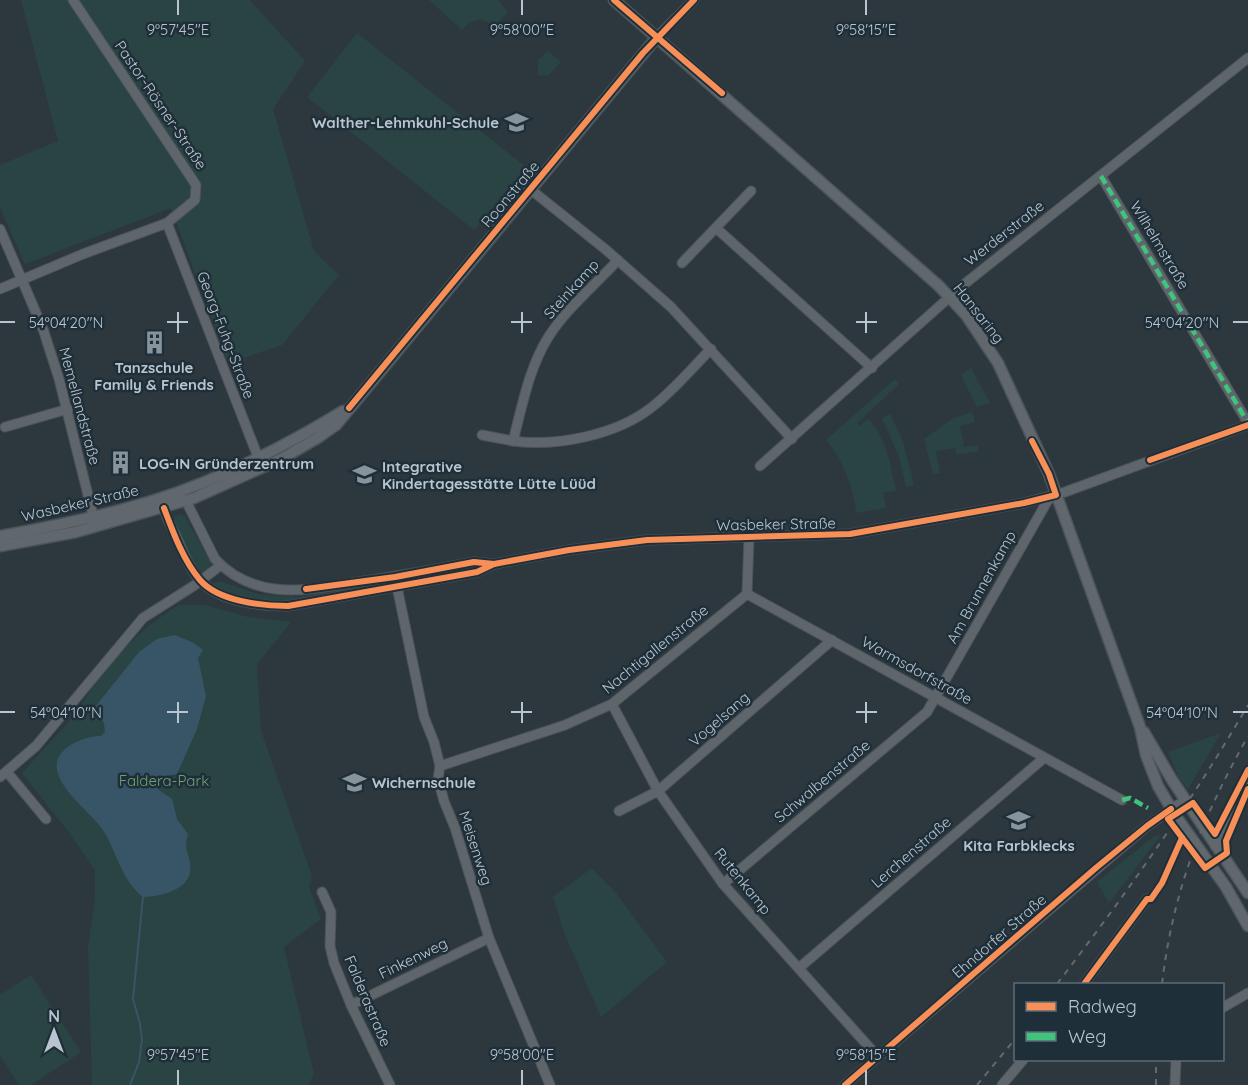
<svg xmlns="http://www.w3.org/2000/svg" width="1248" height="1085" font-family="Quicksand,sans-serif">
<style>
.green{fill:#294443}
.water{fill:#385568}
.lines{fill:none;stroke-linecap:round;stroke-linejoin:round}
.stream{stroke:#385568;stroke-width:2}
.minor-casing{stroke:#4c5358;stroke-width:11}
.major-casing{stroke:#4b545a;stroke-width:13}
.minor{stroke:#5e666b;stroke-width:9}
.major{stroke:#60686d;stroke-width:10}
.rail{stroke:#62696f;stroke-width:2;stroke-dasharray:6 6;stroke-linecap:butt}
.quiet{stroke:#40c37c;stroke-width:4.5;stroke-dasharray:9 4.5;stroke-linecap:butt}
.cycleway-casing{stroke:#1f2f3a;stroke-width:10}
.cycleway{stroke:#f78f57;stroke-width:6}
.ticks{fill:none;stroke:#b9c5ce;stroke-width:2}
.labels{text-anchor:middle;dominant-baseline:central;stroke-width:5;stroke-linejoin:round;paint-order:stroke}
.street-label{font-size:15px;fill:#b9c5ce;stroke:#1f2f3a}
.poi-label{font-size:15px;font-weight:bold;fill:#b9c5ce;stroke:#1f2f3a;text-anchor:start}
.park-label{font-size:15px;fill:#6fa071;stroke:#1f2f3a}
.ticks-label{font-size:15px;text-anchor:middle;fill:#b9c5ce;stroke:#1f2f3a;stroke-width:5;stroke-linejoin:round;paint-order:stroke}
</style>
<rect width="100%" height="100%" fill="#2d383e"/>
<!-- green -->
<g class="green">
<path d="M21 0H250L305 61 273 109 314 251 339 275 282 345 228 363 171 208 25 264 0 208V165L58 141Z"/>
<path d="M429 0H498L508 12 494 26C482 17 472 18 462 30Z"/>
<path d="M357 33 526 167 474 230 307 97Z"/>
<path d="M548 51 561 62 548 76 538 75V60Z"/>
<path d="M971 368 990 403 977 407 961 375Z"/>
<path d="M895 379 899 384 857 423 859 426 868 419C886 436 891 467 896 491L883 493 886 508 856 513C855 491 841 456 826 440Z"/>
<path d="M972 412 975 422 960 426 964 447 978 445 979 451 957 455 955 448 936 451 940 473 933 474 924 439 952 419Z"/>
<path d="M890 414 903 441 914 485 906 487 899 457 882 418Z"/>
<path d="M180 514 185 516 211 563 207 571 204 573C190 566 180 535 173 520L174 517Z"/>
<path d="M219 581 258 594 297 597 365 587V590C311 599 262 615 211 584Z"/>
<path d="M178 605H205L248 617 291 622 257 664 261 731 312 876 309 887 321 919 284 947 314 1074 308 1085H92L88 946 95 898V870L67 830 22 773 71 719 108 664 148 626Z"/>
<path d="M1221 733 1188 789 1178 776 1168 752Z"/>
<path d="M1161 835 1109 903 1097 882 1153 837Z"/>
<path d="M592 868 616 893 667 962 601 1017 565 935 553 897Z"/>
<path d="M31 975 81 1052 31 1085H19L0 1055V995Z"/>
</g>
<!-- water -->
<path class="water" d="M175 635 194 643 203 650 198 658 206 696 197 729 177 774 163 777 154 783 159 790 172 799 177 819 188 834C184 849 187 848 190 862 195 889 163 896 143 897 120 878 118 854 103 830 90 810 39 777 63 751 72 742 88 736 101 736L105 732 104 723 95 707 139 652 157 639Z"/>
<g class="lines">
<!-- stream -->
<path class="stream" d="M130 1085 139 1062 142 1040 140 1024 133 999 143 897"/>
<defs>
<g id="minor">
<path d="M657 37 694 0"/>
<path d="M1101 176 1248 423"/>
<path d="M530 189 605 249 671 307 792 439"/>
<path d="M167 223 258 457"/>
<path d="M716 228 872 368"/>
<path d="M0 229 43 329 59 379 95 523"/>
<path d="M618 260C595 285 567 308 549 336 529 367 522 407 513 441 556 447 617 435 652 407 673 391 692 368 711 349"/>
<path d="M682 263 751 191"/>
<path d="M0 289 83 254 167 223 195 200 196 185 73 0"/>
<path d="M5 427 68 409"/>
<path d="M482 435 513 441"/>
<path d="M760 466 962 286 1248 58"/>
<path d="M181 498 186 501 215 559C231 576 251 586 275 589 301 592 327 587 352 583 393 577 434 570 474 562L494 564"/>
<path d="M165 502C163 514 171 526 176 536 183 551 189 569 201 581 220 602 261 606 288 606L477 572 494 564 569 550 647 540 850 534 1024 503 1065 492 1248 425"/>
<path d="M749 537 747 594 1122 800"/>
<path d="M395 577 424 717 434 742 440 766 438 779 444 801 455 828 489 938 550 1085"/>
<path d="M612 704 658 791 723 884 878 1057"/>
<path d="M440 766 565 725 612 704 747 594"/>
<path d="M7 772 46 819"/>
<path d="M0 777 36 746 143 618 195 585 221 565"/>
<path d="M619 811 658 791 832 640"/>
<path d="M1215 846 1248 780"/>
<path d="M723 884 927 712 1048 500 1053 497"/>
<path d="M322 892 331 912 330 946 334 963 351 1005 390 1085"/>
<path d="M799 968 1044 758"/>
<path d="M1084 984 1147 899"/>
<path d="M351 1005 489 938"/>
<path d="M1222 1008 1248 993"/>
<path d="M845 1085 1147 826 1185 800"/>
<path d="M1002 1085 1023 1060"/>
<path d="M1175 1085 1176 1060"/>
</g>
<g id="major">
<path d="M614 0 939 286 966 315 998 363 1049 474 1140 727 1146 755 1158 786 1175 815 1226 887 1248 926"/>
<path d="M0 536C51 527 103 516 152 501 219 480 284 447 343 411"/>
<path d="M0 546 76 532 194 498 281 459 319 437 336 425 657 37"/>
<path d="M1144 732 1172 780 1248 893"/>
</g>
</defs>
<!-- minor casing -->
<use href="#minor" class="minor-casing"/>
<!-- major casing -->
<use href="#major" class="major-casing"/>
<!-- minor -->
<use href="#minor" class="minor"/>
<!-- major -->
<use href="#major" class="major"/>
<!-- rail -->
<g class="rail">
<path d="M1057 984C1126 894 1191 803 1248 705"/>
<path d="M1162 984C1173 890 1202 818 1248 736"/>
<path d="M977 1085 1016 1038"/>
<path d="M1156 1085V1060"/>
</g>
<!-- quiet -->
<g class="quiet">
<path d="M1101 176 1248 423"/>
<path d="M1122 800 1130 798 1148 808"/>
</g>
<defs>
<g id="cycleway">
<path d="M614 0 722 93"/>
<path d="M349 408 643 53 694 0"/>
<path d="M1150 460 1248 425"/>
<path d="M164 508C173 532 183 560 200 580 218 601 261 606 288 606L477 572 494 564 569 550 647 540 850 534 1024 503 1056 495 1049 474 1032 441"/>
<path d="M306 589 395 577 474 562 494 564"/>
<path d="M1248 770 1215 834 1193 803 1168 819 1205 868 1227 853 1226 841 1248 789"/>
<path d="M1084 984 1147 899H1151L1162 883 1182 838"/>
<path d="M845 1085 1097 867 1147 826 1171 809"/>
</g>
</defs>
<!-- cycleway casing -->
<use href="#cycleway" class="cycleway-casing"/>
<!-- cycleway -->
<use href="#cycleway" class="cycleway"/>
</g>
<!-- ticks -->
<path class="ticks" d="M178 0V15M522 0V15M866 0V15M178 312V333M522 312V333M866 312V333M0 322H15M167 322H188M511 322H532M856 322H877M1233 322H1248M178 702V723M522 702V723M866 702V723M0 712H15M167 712H188M511 712H532M856 712H877M1233 712H1248M178 1070V1085M522 1070V1085M866 1070V1085"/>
<!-- icons -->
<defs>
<symbol id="school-bare" viewBox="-9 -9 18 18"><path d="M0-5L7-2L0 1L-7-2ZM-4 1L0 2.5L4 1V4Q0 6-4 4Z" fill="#88949c" stroke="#1f2f3a" stroke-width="2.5" paint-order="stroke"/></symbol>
<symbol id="building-bare" viewBox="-9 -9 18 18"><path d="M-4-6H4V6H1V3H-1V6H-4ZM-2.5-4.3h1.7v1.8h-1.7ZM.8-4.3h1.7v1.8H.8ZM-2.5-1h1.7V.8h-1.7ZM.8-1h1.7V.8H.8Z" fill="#88949c" stroke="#1f2f3a" stroke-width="2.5" paint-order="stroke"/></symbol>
</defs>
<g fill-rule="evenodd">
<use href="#school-bare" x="500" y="106" width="33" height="33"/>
<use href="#building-bare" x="138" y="326" width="33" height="33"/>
<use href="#building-bare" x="104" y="446" width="33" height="33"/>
<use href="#school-bare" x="348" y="458" width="33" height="33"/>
<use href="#school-bare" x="338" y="766" width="33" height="33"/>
<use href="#school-bare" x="1002" y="804" width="33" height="33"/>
</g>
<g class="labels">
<!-- street labels -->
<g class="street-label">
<text transform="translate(161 105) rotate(56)">Pastor-Rösner-Straße</text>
<text transform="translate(510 194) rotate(-50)">Roonstraße</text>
<text transform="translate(1004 233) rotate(-38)">Werderstraße</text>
<text transform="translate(1160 245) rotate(59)">Wilhelmstraße</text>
<text transform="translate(571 289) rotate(-48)">Steinkamp</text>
<text transform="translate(979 313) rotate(52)">Hansaring</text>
<text transform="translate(226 335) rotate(69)">Georg-Fuhg-Straße</text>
<text transform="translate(80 406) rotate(75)">Memellandstraße</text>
<text transform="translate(80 503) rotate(-13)">Wasbeker Straße</text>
<text transform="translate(776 524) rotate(-1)">Wasbeker Straße</text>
<text transform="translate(981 587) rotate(-61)">Am Brunnenkamp</text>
<text transform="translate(655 649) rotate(-39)">Nachtigallenstraße</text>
<text transform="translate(917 670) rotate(29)">Warmsdorfstraße</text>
<text transform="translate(719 719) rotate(-41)">Vogelsang</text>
<text transform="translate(822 781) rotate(-40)">Schwalbenstraße</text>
<text transform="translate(476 848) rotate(72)">Meisenweg</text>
<text transform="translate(911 852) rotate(-41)">Lerchenstraße</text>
<text transform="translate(743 881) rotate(51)">Rutenkamp</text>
<text transform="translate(999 936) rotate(-41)">Ehndorfer Straße</text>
<text transform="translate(413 958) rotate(-26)">Finkenweg</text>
<text transform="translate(368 1001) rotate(67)">Falderastraße</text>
</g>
<!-- poi labels -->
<g class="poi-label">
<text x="499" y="122" text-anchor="end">Walther-Lehmkuhl-Schule</text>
<text x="154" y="367" text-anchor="middle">Tanzschule<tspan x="154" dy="17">Family &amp; Friends</tspan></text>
<text x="139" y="463">LOG-IN Gründerzentrum</text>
<text x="382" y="466">Integrative<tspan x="382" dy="17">Kindertagesstätte Lütte Lüüd</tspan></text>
<text x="372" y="782">Wichernschule</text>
<text x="1019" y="845" text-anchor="middle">Kita Farbklecks</text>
</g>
<!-- park labels -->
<g class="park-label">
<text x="164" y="780">Faldera-Park</text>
</g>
</g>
<g class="ticks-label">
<text x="178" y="35">9°57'45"E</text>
<text x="522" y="35">9°58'00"E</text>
<text x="866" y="35">9°58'15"E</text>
<text x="66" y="328">54°04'20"N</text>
<text x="1182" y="328">54°04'20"N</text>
<text x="66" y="718">54°04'10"N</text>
<text x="1182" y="718">54°04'10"N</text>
<text x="178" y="1060">9°57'45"E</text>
<text x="522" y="1060">9°58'00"E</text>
<text x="866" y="1060">9°58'15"E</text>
</g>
<!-- legend -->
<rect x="1014" y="983" width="210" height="78" fill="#1f2f3a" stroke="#5d6b75" stroke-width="1.5"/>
<rect x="1026" y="1002" width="30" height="9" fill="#f78f57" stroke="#5d6b75" stroke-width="1.5"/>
<text x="1068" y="1013" font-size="18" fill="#b9c5ce">Radweg</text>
<rect x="1026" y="1032" width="30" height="9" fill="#40c37c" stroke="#5d6b75" stroke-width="1.5"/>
<text x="1068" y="1043" font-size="18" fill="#b9c5ce">Weg</text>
<!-- north arrow -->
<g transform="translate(54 1031)" stroke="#1f2f3a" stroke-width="4.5" paint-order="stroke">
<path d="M0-4.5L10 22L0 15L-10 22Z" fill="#b9c5ce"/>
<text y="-9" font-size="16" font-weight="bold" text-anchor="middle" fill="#b9c5ce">N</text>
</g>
</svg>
